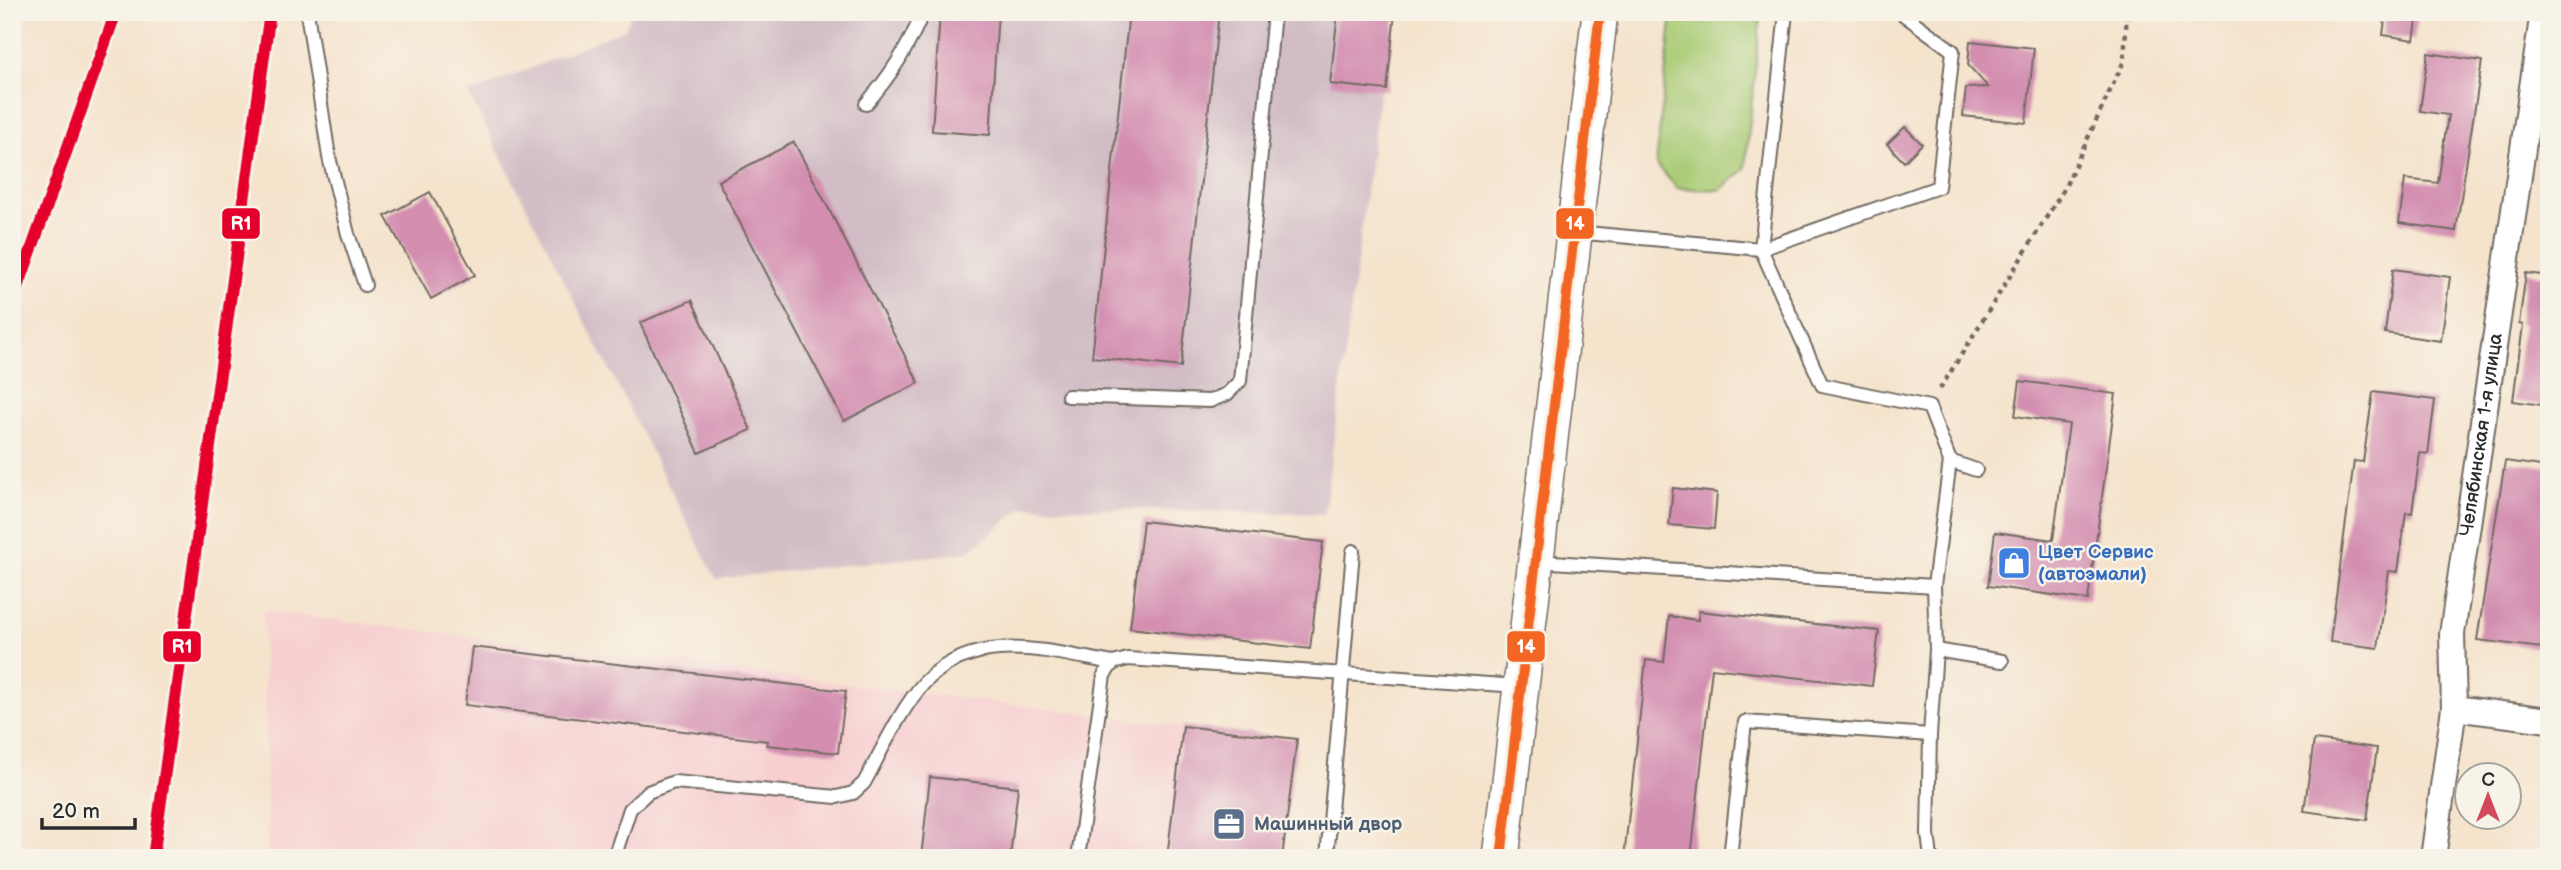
<svg xmlns="http://www.w3.org/2000/svg" width="2561" height="870" font-family="'Balsamiq Sans',sans-serif">
<style>
.built{fill:#f7cfd1}
.industrial{fill:#d2bdc6}
.green{fill:#a8ca73;stroke:#6a7a4f;stroke-width:2}
.building{fill:#d38eb0}
.lines{fill:none;stroke-linecap:round;stroke-linejoin:round}
.service-casing{stroke:#726b63;stroke-width:16}
.minor-casing{stroke:#726b63;stroke-width:28}
.secondary-casing{stroke:#726b63;stroke-width:38}
.path{stroke:#726b63;stroke-width:4.5;stroke-dasharray:5 5;stroke-linecap:butt}
.service{stroke:#fff;stroke-width:12}
.minor{stroke:#fff;stroke-width:24}
.secondary{stroke:#fff;stroke-width:35}
.bus-1-casing{stroke:#f7f3e8;stroke-width:16}
.bus-1{stroke:#f26522;stroke-width:10}
.rail-1-casing{stroke:#f7f3e8;stroke-width:18}
.rail-1{stroke:#e4002b;stroke-width:12}
.labels{text-anchor:middle;dominant-baseline:central;stroke-width:5;stroke-linejoin:round;paint-order:stroke}
.street-label{font-size:19px;fill:#2b2b2b;stroke:#f7f3e8}
.shop-label{font-size:19px;font-weight:bold;fill:#366cbe;stroke:#f7f3e8;text-anchor:start}
.service-label{font-size:19px;font-weight:bold;fill:#4e5e75;stroke:#f7f3e8;text-anchor:start}
.line-badge{stroke:#f7f3e8;stroke-width:2.5}
.badge-label{font-size:19px;text-anchor:middle;font-weight:bold;fill:#fff}
</style>
<rect width="100%" height="100%" fill="#f7f3e8"/>
<filter id="ink" filterUnits="userSpaceOnUse"><feTurbulence type="fractalNoise" baseFrequency=".0143" numOctaves="2"/><feDisplacementMap in="SourceGraphic" scale="14" xChannelSelector="R" yChannelSelector="G"/><feConvolveMatrix kernelMatrix="1 2 1 2 8 2 1 2 1" color-interpolation-filters="sRGB"/></filter>
<filter id="wash" filterUnits="userSpaceOnUse"><feTurbulence type="fractalNoise" baseFrequency=".00686" numOctaves="4" result="noise"/><feDisplacementMap in="SourceGraphic" scale="28" xChannelSelector="R" yChannelSelector="G"/><feGaussianBlur stdDeviation="1.57" result="paint"/><feColorMatrix in="noise" values="0 0 0 0 0 0 0 0 0 0 0 0 0 0 0 0 0 1.4 0 .05"/><feComposite in="paint" operator="in"/></filter>
<g filter="url(#wash)">
<rect width="100%" height="100%" fill="#f5e3cc"/>
<!-- built -->
<path class="built" d="M263 611 1183 726 1167 858H268Z"/>
<!-- industrial -->
<path class="industrial" d="M631 12H1390L1324 514 1023 507 968 552 716 579 469 94 625 29Z"/>
<!-- green -->
<path class="green" d="M1672 12H1761L1745 169 1720 190 1677 188 1656 164Z"/>
<g id="blocks">
<!-- building -->
<g class="building">
<path d="M940 12H998L990 135 932 131Z"/>
<path d="M1129 12H1219L1181 367 1092 357Z"/>
<path d="M1338 12H1395L1387 90 1330 84Z"/>
<path d="M2386 12 2418 15 2414 40 2383 35Z"/>
<path d="M1970 41 2034 48 2026 123 1963 116 1966 88 1988 87 1968 65Z"/>
<path d="M2428 53 2482 61 2456 231 2399 223 2405 179 2438 183 2448 115 2420 111Z"/>
<path d="M1905 127 1922 144 1904 162 1887 144Z"/>
<path d="M794 142 919 383 844 421 718 181Z"/>
<path d="M430 192 475 275 431 299 385 216Z"/>
<path d="M2393 269 2450 277 2441 341 2385 333Z"/>
<path d="M2526 273 2549 276V406L2513 401 2523 325 2519 324Z"/>
<path d="M692 300 751 430 699 453 640 323Z"/>
<path d="M2020 381 2116 394 2088 600 1988 586 1995 532 2053 540 2069 424 2015 416Z"/>
<path d="M2373 392 2435 400 2428 454 2420 453 2412 513 2406 512 2398 572 2389 571 2378 648 2330 642 2354 461 2363 462Z"/>
<path d="M2505 461 2549 467V596L2542 648 2477 640Z"/>
<path d="M1673 488 1717 493 1714 529 1669 525Z"/>
<path d="M1143 521 1323 542 1310 649 1130 628Z"/>
<path d="M1699 611 1879 631 1872 686 1712 668 1691 858H1624L1646 660 1664 662 1669 616 1698 620Z"/>
<path d="M472 647 846 691 838 753 767 745 768 741 465 705Z"/>
<path d="M1183 726 1297 739 1282 858H1167Z"/>
<path d="M2314 740 2377 748 2367 820 2304 811Z"/>
<path d="M930 777 1018 787 1010 858H921Z"/>
</g>
</g>
</g>
<g filter="url(#ink)">
<use href="#blocks" fill-opacity="0" stroke="#726b63" stroke-width="2"/>
<g class="lines">
<defs>
<g id="service">
<path d="M307 12 329 157 348 234 365 285"/>
<path d="M1786 12 1761 249 1822 385 1929 407 1950 461"/>
<path d="M866 104C892 74 908 48 923 12"/>
<path d="M1575 232 1761 249 1938 187 1953 51 1900 12"/>
<path d="M1068 396 1210 401 1227 394 1240 381 1274 12"/>
<path d="M1536 561 1934 586"/>
<path d="M1936 650 2002 661"/>
<path d="M1930 735 1928 834 1931 858"/>
<path d="M614 858 630 809 648 792 674 782 837 797 853 793 864 783C880 754 902 706 925 682 977 629 1049 652 1113 663"/>
<path d="M1078 858 1104 675 1113 663 1128 659 1518 686"/>
<path d="M1327 858 1353 551"/>
<path d="M1730 858 1745 722 1930 735 1936 650 1934 586 1950 461 1976 470"/>
</g>
<g id="minor">
<path d="M2454 708 2549 720"/>
<path id="s1" d="M2433 858 2454 708 2452 634 2543 12"/>
</g>
<path id="secondary" d="M1501 858 1600 12"/>
</defs>
<!-- service casing -->
<use href="#service" class="service-casing"/>
<!-- minor casing -->
<use href="#minor" class="minor-casing"/>
<!-- secondary casing -->
<use href="#secondary" class="secondary-casing"/>
<!-- path -->
<path class="path" d="M1940 389 2064 189 2124 61 2127 12"/>
<!-- service -->
<use href="#service" class="service"/>
<!-- minor -->
<use href="#minor" class="minor"/>
<!-- secondary -->
<use href="#secondary" class="secondary"/>
<defs>
<path id="bus-1" d="M1501 858 1600 12"/>
</defs>
<!-- bus-1 casing -->
<use href="#bus-1" class="bus-1-casing"/>
<!-- bus-1 -->
<use href="#bus-1" class="bus-1"/>
<defs>
<g id="rail-1">
<path d="M12 304 116 12"/>
<path d="M153 858 270 12"/>
</g>
</defs>
<!-- rail-1 casing -->
<use href="#rail-1" class="rail-1-casing"/>
<!-- rail-1 -->
<use href="#rail-1" class="rail-1"/>
</g>
</g>
<!-- icons -->
<defs>
<symbol id="shop-square" viewBox="-11 -11 22 22"><rect x="-9" y="-9" width="18" height="18" rx="4" fill="#3f7fe0" stroke="#f7f3e8"/><path d="M-5-2.5h2.3a2.7 3.5 0 0 1 5.4 0H5L5.5 6h-11ZM-1.5-2.5h3a1.5 2.3 0 0 0-3 0Z" fill="#fff"/></symbol>
<symbol id="office-square" viewBox="-11 -11 22 22"><rect x="-9" y="-9" width="18" height="18" rx="4" fill="#5c6f8a" stroke="#f7f3e8"/><path d="M-6-3h4V-5.5h4V-3h4V5H-6ZM-1-4.5V-3h2v-1.5ZM-6 0V1H6V0Z" fill="#fff"/></symbol>
</defs>
<g fill-rule="evenodd">
<use href="#shop-square" x="1995" y="544" width="38" height="38"/>
<use href="#office-square" x="1210" y="805" width="38" height="38"/>
</g>
<g class="labels">
<!-- street labels -->
<g class="street-label">
<text stroke="none"><textPath href="#s1" startOffset="427">Челябинская 1-я улица</textPath></text>
</g>
<!-- shop labels -->
<g class="shop-label">
<text x="2038" y="552">Цвет Сервис<tspan x="2038" dy="22">(автоэмали)</tspan></text>
</g>
<!-- service labels -->
<g class="service-label">
<text x="1254" y="824">Машинный двор</text>
</g>
</g>
<g class="line-badge">
<rect x="221" y="207" width="40" height="33" rx="7" fill="#e4002b"/>
<rect x="1555" y="207" width="40" height="33" rx="7" fill="#f26522"/>
<rect x="162" y="630" width="40" height="33" rx="7" fill="#e4002b"/>
<rect x="1506" y="630" width="40" height="33" rx="7" fill="#f26522"/>
</g>
<g class="badge-label">
<text x="241" y="230">R1</text>
<text x="1575" y="230">14</text>
<text x="182" y="653">R1</text>
<text x="1526" y="653">14</text>
</g>
<!-- margin -->
<rect width="2561" height="870" fill="none" stroke="#f7f3e8" stroke-width="42"/>
<!-- north arrow -->
<g transform="translate(2488 796)"><circle r="33" fill="#f7f3e8" stroke="#a5a39c" stroke-width="2"/>
<path d="M0-5L12 26L0 18L-12 26Z" fill="#d1495b"/>
<text y="-10" font-size="19" font-weight="bold" text-anchor="middle" fill="#2b2b2b">С</text>
</g>
<!-- scale -->
<path d="M42 818v10h93v-10" fill="none" stroke="#2b2b2b" stroke-width="3.5"/>
<text x="52" y="818" font-size="21" fill="#2b2b2b" stroke="#f7f3e8" stroke-width="5" paint-order="stroke">20 m</text>
</svg>
